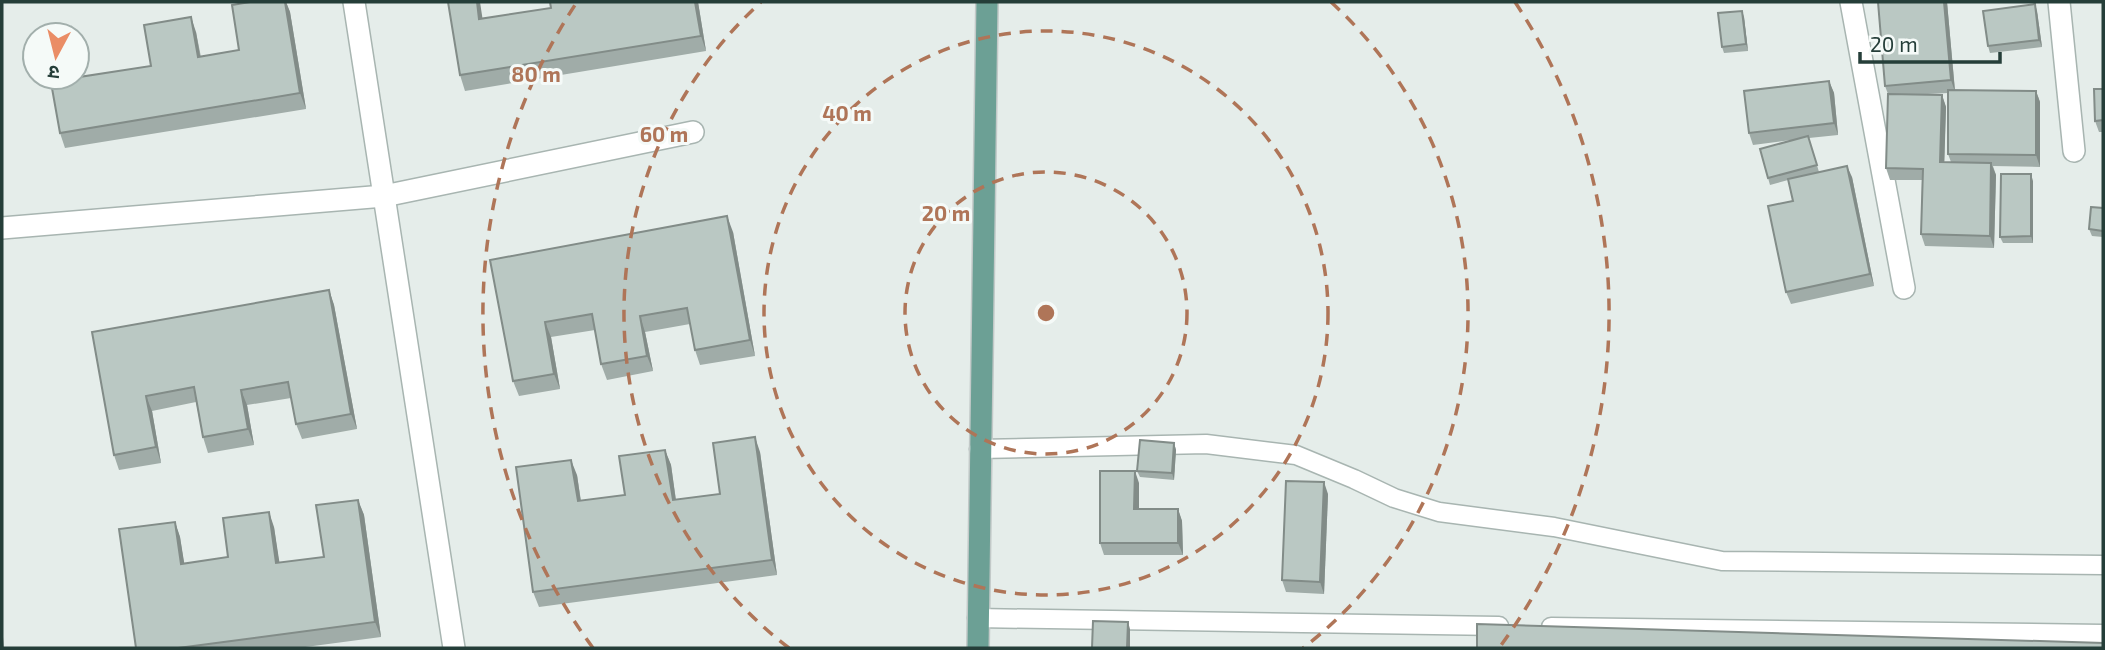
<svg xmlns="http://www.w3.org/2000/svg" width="2105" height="650" font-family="'Exo 2','Noto Sans Devanagari',sans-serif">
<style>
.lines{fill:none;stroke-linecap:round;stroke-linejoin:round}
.lane-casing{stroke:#a8b5b1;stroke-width:21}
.street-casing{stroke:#a8b5b1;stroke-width:24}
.primary-casing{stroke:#c2c9c8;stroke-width:24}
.lane{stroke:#fff;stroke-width:18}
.street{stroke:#fff;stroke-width:21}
.primary{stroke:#6ca095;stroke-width:21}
.wall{fill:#a0aca8;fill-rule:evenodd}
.shaded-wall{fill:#828c88}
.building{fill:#bac8c3;stroke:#828c88;stroke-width:2}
.ring{fill:none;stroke:#af7558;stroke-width:3.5;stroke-dasharray:12 9}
.centre{fill:#af7558;stroke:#f5faf8;stroke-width:3.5}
.ring-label{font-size:21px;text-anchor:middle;font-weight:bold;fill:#af7558;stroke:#f5faf8;stroke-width:6;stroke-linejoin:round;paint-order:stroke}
</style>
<rect width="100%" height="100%" fill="#e5edea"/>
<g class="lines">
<defs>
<g id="lane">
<path d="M979 449 1206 444 1296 455 1354 479 1394 498 1439 512 1554 527 1722 561 2103 565"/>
<path d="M977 618 1499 626"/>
<path d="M1551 627 2103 634"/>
</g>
<g id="street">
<path d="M354 2 454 648"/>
<path d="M1851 2 1904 288"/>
<path d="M2059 2 2074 151"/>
<path d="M2 228 384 196 693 132"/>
</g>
<path id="primary" d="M978 648 987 2"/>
</defs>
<!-- lane casing -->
<use href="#lane" class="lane-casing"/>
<!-- street casing -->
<use href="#street" class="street-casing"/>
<!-- primary casing -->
<use href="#primary" class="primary-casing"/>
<!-- lane -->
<use href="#lane" class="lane"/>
<!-- street -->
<use href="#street" class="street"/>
<!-- primary -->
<use href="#primary" class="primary"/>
</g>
<!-- wall -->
<g class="wall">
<path d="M250 2H286L290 12 306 109 65 148 60 133 77 77V44L82 77 151 66 196 32 201 57 239 50Z"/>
<path d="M550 2H698L706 51 465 91 460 75 551 8Z"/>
<path d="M1947 2 1955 90 2036 91 2040 102V167L1993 166 1996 175 1994 248 1925 246 1921 234 1922 180H1890L1886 168 1888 94 1885 86ZM1948 93V154L1951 162H1944L1946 107 1942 95 1928 94Z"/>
<path d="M2037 11 2042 47 1990 53 1988 46Z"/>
<path d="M1744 17 1748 51 1724 53 1722 47Z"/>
<path d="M1829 81 1834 93 1838 135 1809 138 1819 172 1852 177 1874 286 1791 304 1786 292 1793 201 1788 180 1770 185 1768 178 1791 140 1753 145 1749 133Z"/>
<path d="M2103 89V132H2099L2095 121Z"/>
<path d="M2033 181V243H2003L2000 237Z"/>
<path d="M2103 208V237L2092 236 2089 229Z"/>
<path d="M733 232 755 356 700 365 695 350 690 324 645 332 653 371 607 380 601 364 595 330 551 337 560 389 519 396 513 381 490 260Z"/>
<path d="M329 290 334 305 357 429 302 439 296 424 291 398 247 405 254 445 208 453 203 437 196 402 152 411 161 463 119 470 114 455 92 332Z"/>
<path d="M1174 443 1176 450 1174 480 1140 477 1137 471Z"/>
<path d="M665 450 671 465 676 500 720 494 760 452 777 575 539 607 533 592 577 475 581 501 625 495Z"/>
<path d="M1139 483V509H1178L1182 521 1183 555H1104L1100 543Z"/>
<path d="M1328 494 1324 594 1286 592 1282 580Z"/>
<path d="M358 500 364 515 381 637 298 648H136L175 522 180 537 184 564 228 557 274 527 279 563 324 557Z"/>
</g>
<!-- shaded-wall -->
<g class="shaded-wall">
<path d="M285 2H286L290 12 306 109 300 93Z"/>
<path d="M477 2H480L485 35 479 19Z"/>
<path d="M695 2H698L706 51 701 36Z"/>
<path d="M1944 2H1947L1955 92 1951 80Z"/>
<path d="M2035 4 2037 11 2042 47 2039 40Z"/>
<path d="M1742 11 1744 17 1748 51 1746 44Z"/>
<path d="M191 17 196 32 203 73 198 57Z"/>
<path d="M77 44 85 93 79 77 77 63Z"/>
<path d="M1829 81 1834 93 1838 135 1834 123Z"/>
<path d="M2036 91 2040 102V167L2036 155Z"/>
<path d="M1942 95 1946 107 1944 174 1940 162Z"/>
<path d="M1991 163 1996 175 1994 248 1990 236Z"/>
<path d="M1847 166 1852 177 1874 286 1870 274Z"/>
<path d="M2031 174 2033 181V243L2031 236Z"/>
<path d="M727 216 733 232 755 356 750 340Z"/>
<path d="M329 290 334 305 357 429 351 414Z"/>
<path d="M640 316 645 332 653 371 647 356Z"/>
<path d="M545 322 551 337 560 389 554 374Z"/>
<path d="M241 390 247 405 254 445 248 429Z"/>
<path d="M146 396 152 411 161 463 156 447Z"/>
<path d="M755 437 760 452 777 575 772 560Z"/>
<path d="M1174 443 1176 450 1174 480 1172 473Z"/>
<path d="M665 450 671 465 678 516 673 500Z"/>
<path d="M571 460 577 475 583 517 578 501Z"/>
<path d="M1135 471 1139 483V521L1134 509Z"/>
<path d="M1324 482 1328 494 1324 594 1320 582Z"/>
<path d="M358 500 364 515 381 637 375 622Z"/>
<path d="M1178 509 1182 521 1183 555 1178 543Z"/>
<path d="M269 512 274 527 282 579 276 563Z"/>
<path d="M175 522 180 537 187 580 181 564Z"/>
<path d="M1128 622 1130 629V648H1127Z"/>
<path d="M2 626 4 648H2Z"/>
</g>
<!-- building -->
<g class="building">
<path d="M250 2H285L300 93 60 133 50 77H77V63L79 77 151 66 144 25 191 17 198 57 239 50 232 5Z"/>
<path d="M448 2H477L479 19 551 8 550 2H695L701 36 460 75Z"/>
<path d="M1878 2H1944L1951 80 1885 86Z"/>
<path d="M2035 4 2039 40 1988 46 1983 11Z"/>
<path d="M1742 11 1746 44 1722 47 1718 13Z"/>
<path d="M71 27 72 35H43V33Z"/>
<path d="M1829 81 1834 123 1749 133 1744 91Z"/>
<path d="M2094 89H2103V120L2095 121Z"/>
<path d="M1948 90 2036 91V155L1948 154Z"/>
<path d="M1888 94 1942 95 1940 162 1991 163 1990 236 1921 234 1923 169 1886 168Z"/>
<path d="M1808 136 1817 165 1768 178 1760 149Z"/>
<path d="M1847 166 1870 274 1786 292 1768 206 1793 201 1788 179Z"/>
<path d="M2001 174H2031V236L2000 237Z"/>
<path d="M2091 207 2103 208V231L2089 229Z"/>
<path d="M727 216 750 340 695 350 687 308 640 316 647 356 601 364 592 314 545 322 554 374 513 381 490 260Z"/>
<path d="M329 290 351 414 296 424 288 382 241 390 248 429 203 437 194 387 146 396 156 447 114 455 92 332Z"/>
<path d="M755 437 772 560 533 592 516 467 571 460 578 501 625 495 619 456 665 450 673 500 720 494 713 443Z"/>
<path d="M1140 440 1174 443 1172 473 1137 471Z"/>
<path d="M1100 471H1135L1134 509H1178V543H1100Z"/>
<path d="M1286 481 1324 482 1320 582 1282 580Z"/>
<path d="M358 500 375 622 178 648H136L119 529 175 522 181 564 228 557 223 518 269 512 276 563 324 557 316 505Z"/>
<path d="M1093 621 1128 622 1127 648H1092Z"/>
<path d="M1477 624 2103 643V648H1477Z"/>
</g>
<!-- distance rings -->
<g class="ring">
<circle cx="1046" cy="313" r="141"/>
<circle cx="1046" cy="313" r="282"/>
<path d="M789 648A422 422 0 0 1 761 2M1331 2A422 422 0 0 1 1303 648"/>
<path d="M593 648A563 563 0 0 1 577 2M1515 2A563 563 0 0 1 1499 648"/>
</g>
<circle cx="1046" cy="313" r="10" class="centre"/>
<g class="ring-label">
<text x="536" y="82">80 m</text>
<text x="847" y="121">40 m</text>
<text x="664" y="142">60 m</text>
<text x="946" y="221">20 m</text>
</g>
<!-- border -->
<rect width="2105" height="650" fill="none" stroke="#253e39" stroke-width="7"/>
<!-- north arrow -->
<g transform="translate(56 56) rotate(187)"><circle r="33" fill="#f5faf8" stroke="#a2afac" stroke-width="2"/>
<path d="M0-5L12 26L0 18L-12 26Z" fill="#ea8d66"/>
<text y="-10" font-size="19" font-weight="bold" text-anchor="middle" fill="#253e39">उ</text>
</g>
<!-- scale -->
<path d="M1860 52v10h140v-10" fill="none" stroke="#253e39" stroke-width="3.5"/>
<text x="1870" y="52" font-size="21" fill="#253e39" stroke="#f5faf8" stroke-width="5" paint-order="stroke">20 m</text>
</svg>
